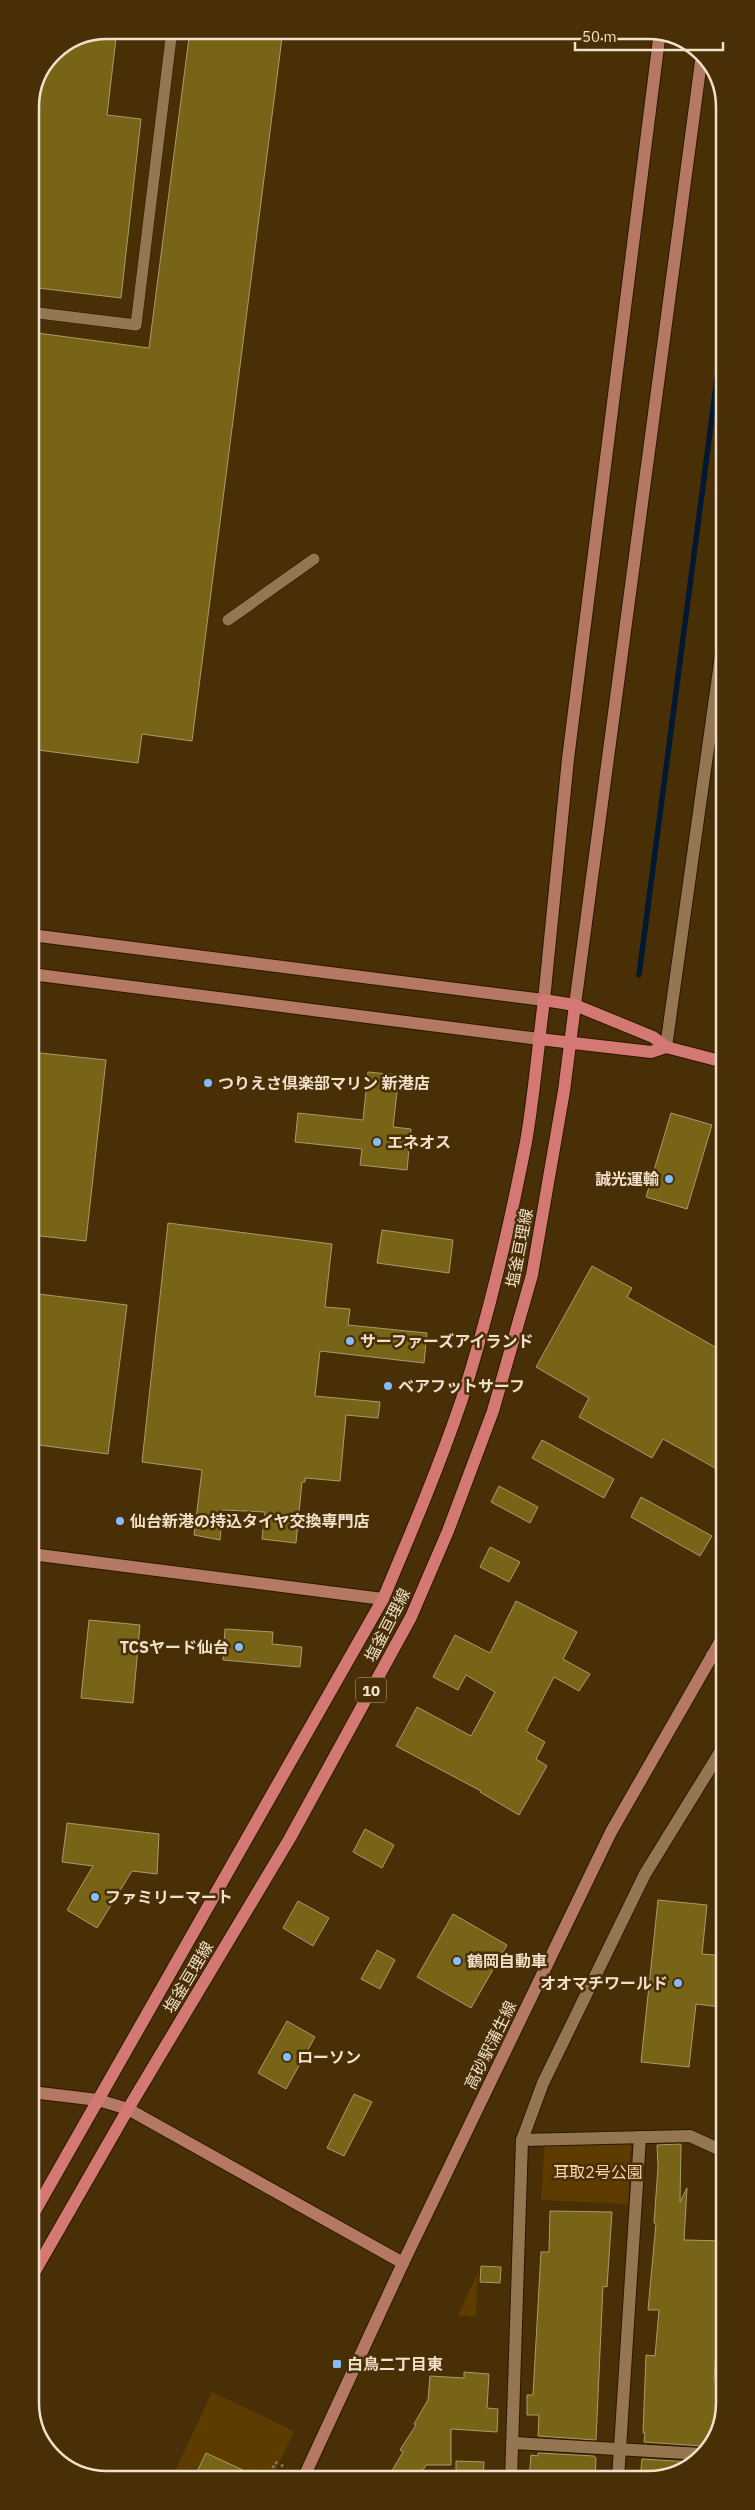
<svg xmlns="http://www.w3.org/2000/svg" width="755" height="2510" font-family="'IBM Plex Sans','Noto Sans JP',sans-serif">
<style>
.green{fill:#5e3c00}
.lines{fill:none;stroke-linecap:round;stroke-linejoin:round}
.stream{stroke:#031831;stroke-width:5.5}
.building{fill:#786417;stroke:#a99b6d}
.lane-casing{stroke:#2a1800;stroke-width:12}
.street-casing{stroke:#2a1800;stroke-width:14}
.secondary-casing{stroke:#2a1800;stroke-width:14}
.primary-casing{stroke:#2a1800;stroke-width:14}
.path{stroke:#8a7453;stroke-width:3;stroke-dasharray:2.5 4;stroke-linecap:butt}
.lane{stroke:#947751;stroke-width:11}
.street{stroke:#947751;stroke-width:12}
.secondary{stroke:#b47863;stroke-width:12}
.primary{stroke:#d47874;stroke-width:12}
.poi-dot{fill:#85bbfb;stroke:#482f06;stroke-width:2}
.labels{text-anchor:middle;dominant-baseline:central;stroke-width:5;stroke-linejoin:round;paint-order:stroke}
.shield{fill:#482f06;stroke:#beab91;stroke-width:1}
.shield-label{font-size:15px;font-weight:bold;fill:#f1e0cc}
.poi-label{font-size:16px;font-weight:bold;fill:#f1e0cc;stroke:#482f06;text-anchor:start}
.street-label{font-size:16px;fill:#f1e0cc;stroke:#482f06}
.park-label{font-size:16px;fill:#f9d3a4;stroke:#482f06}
.rim{fill:none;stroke:#f1e0cc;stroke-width:2.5}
</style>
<rect width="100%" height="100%" fill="#482f06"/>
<!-- green -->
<g class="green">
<path d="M631 2141 628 2204 541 2200 545 2142Z"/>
<path d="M478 2272 476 2317 458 2315Z"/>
<path d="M212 2392 294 2431 272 2479 171 2480Z"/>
</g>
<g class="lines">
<!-- stream -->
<path class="stream" d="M639 975 724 325"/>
</g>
<!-- building -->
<g class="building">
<path d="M106 30H117L107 115 141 119 121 298 30 287V106L53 52Z"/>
<path d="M190 30H283L192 741 142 734 138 763 30 749V332L149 348Z"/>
<path d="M31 1052 106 1060 86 1241 31 1235Z"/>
<path d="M368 1072 399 1075 393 1127 411 1129 407 1170 360 1165 362 1149 295 1142 298 1113 363 1120Z"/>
<path d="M671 1113 712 1125 687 1209 646 1197Z"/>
<path d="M168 1223 332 1244 325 1307 350 1309 348 1325 427 1333 424 1363 320 1351 315 1396 380 1402 378 1418 346 1415 340 1481 305 1478V1482H302L296 1543 262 1539 265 1512 223 1510 220 1540 194 1535 202 1470 142 1462Z"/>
<path d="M382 1230 453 1240 449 1273 377 1263Z"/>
<path d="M592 1266 632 1288 627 1297 724 1352V1473L663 1439 652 1458 579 1417 589 1398 536 1367Z"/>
<path d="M31 1293 127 1305 108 1454 31 1444Z"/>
<path d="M542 1440 614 1479 604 1498 532 1458Z"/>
<path d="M499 1486 538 1507 530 1523 491 1502Z"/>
<path d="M641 1497 712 1536 700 1556 631 1517Z"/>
<path d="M490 1547 520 1562 509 1582 480 1567Z"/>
<path d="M516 1601 577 1632 563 1659 590 1674 579 1691 554 1677 526 1731 545 1742 536 1759 547 1766 519 1815 480 1792 481 1791 396 1746 417 1707 471 1736 495 1692 466 1675 458 1690 433 1677 455 1635 490 1653Z"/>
<path d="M89 1620 140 1625 133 1703 81 1698Z"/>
<path d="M225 1629 273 1632 272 1644 302 1647 300 1667 223 1660Z"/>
<path d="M67 1823 159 1834 157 1874 132 1871 97 1928 67 1910 93 1866 62 1862Z"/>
<path d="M365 1829 394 1845 382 1868 353 1852Z"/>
<path d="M658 1900 707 1905 702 1954 725 1956 721 2007 696 2004 689 2067 641 2062Z"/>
<path d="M298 1901 329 1918 313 1946 283 1928Z"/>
<path d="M453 1914 507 1945 471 2008 417 1977Z"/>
<path d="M377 1950 395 1960 380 1989 361 1979Z"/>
<path d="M287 2021 315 2037 286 2089 258 2073Z"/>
<path d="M354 2094 372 2102 344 2156 327 2148Z"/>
<path d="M681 2144 680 2202 687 2188 684 2240 725 2241V2270H720L716 2333 725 2334V2350H716L714 2381 725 2382V2397H719L716 2429 709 2450 702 2446 644 2442 645 2433H643L646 2355 655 2356 659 2310H648L656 2223H654L658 2167 657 2145Z"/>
<path d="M550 2211 612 2212 607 2287 603 2286 596 2440 538 2436 539 2415H527V2395H533L541 2252H549Z"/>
<path d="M481 2266 501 2267 500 2283 480 2282Z"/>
<path d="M464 2372 489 2374 487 2408 498 2409 497 2432 451 2429V2465H426L418 2479H387L403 2452 400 2450 416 2425 414 2424 428 2400 430 2376 464 2378Z"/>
<path d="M206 2453 262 2479 193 2480Z"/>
<path d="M538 2453 594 2456 596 2458 595 2479H529L531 2455 538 2456Z"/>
<path d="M642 2459 691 2462 664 2478 640 2479Z"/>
<path d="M456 2461 484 2462 483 2479H456Z"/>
</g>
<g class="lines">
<defs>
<g id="lane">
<path d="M30 312 136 325 172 30"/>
<path d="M228 620 314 559"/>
</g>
<g id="street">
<path d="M666 1047 724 634"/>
<path d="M712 1655 725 1659"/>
<path d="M522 2140 690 2136 725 2152"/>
<path d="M514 2443 702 2454"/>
<path d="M511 2479 522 2140 543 2083 645 1874 725 1744"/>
<path d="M618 2479 640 2137"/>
</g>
<g id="secondary">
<path d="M31 935 544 1000 568 759 660 31"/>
<path d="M31 974 539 1039"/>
<path d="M575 1005 702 54"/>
<path d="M31 1554 383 1599"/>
<path d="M31 2092 98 2100 128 2109 403 2263"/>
<path d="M303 2479 403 2263 611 1832 724 1635"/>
</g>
<g id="primary">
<path d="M539 1039 651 1052 666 1047"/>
<path d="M31 2218 383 1599C411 1533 439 1467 462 1399 489 1315 509 1229 526 1142 534 1096 538 1047 544 1000L575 1005 653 1037 666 1047 724 1062"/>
<path d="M31 2278 128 2109 290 1838 411 1617 448 1531 493 1411 532 1275 564 1091 575 1005"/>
</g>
</defs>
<!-- lane casing -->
<use href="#lane" class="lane-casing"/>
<!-- street casing -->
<use href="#street" class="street-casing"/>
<!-- secondary casing -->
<use href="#secondary" class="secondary-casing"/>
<!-- primary casing -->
<use href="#primary" class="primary-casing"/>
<!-- path -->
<g class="path">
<path d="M265 2473 270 2475 275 2462 287 2468"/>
<path d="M185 2480 186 2476"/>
</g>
<!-- lane -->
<use href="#lane" class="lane"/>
<!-- street -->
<use href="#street" class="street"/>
<!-- secondary -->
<use href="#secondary" class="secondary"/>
<!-- primary -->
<use href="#primary" class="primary"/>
</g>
<!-- markers -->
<g class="poi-dot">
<circle cx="208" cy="1083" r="5"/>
<circle cx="377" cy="1142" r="5"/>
<circle cx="669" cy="1179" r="5"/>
<circle cx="350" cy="1341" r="5"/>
<circle cx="388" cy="1386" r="5"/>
<circle cx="120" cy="1521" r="5"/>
<circle cx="239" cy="1647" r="5"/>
<circle cx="95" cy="1897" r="5"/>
<circle cx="457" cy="1961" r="5"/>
<circle cx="678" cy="1983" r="5"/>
<circle cx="287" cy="2057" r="5"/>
<rect x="332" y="2359" width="10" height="10" rx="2.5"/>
</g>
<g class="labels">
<!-- shield labels -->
<rect class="shield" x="356" y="1677.5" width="30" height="25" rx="4"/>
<g class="shield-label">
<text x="371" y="1690">10</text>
</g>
<!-- poi labels -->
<g class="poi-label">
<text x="218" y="1083">つりえさ倶楽部マリン 新港店</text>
<text x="387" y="1142">エネオス</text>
<text x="659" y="1179" text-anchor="end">誠光運輸</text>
<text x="360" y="1341">サーファーズアイランド</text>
<text x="398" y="1386">ベアフットサーフ</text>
<text x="130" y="1521">仙台新港の持込タイヤ交換専門店</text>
<text x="229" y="1647" text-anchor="end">TCSヤード仙台</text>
<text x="105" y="1897">ファミリーマート</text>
<text x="467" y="1961">鶴岡自動車</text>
<text x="668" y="1983" text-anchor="end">オオマチワールド</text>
<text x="297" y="2057">ローソン</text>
<text x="347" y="2364">白鳥二丁目東</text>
</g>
<!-- street labels -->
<g class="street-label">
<text transform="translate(519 1248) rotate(-79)">塩釜亘理線</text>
<text transform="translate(387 1625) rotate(-63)">塩釜亘理線</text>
<text transform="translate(188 1977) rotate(-59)">塩釜亘理線</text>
<text transform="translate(490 2045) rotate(-64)">高砂駅蒲生線</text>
</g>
<!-- park labels -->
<g class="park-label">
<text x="598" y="2172">耳取2号公園</text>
</g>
</g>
<!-- crop -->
<path d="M0 0H755V2510H0ZM107 39H648A68 68 0 0 1 716 107V2403A68 68 0 0 1 648 2471H107A68 68 0 0 1 39 2403V107A68 68 0 0 1 107 39Z" fill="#482f06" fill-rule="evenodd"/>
<path class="rim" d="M107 39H648A68 68 0 0 1 716 107V2403A68 68 0 0 1 648 2471H107A68 68 0 0 1 39 2403V107A68 68 0 0 1 107 39Z"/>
<!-- scale -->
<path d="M575 42v8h148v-8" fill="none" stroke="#f1e0cc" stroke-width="2.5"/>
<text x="582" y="42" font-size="15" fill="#f1e0cc" stroke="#482f06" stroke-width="4" paint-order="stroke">50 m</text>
</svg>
